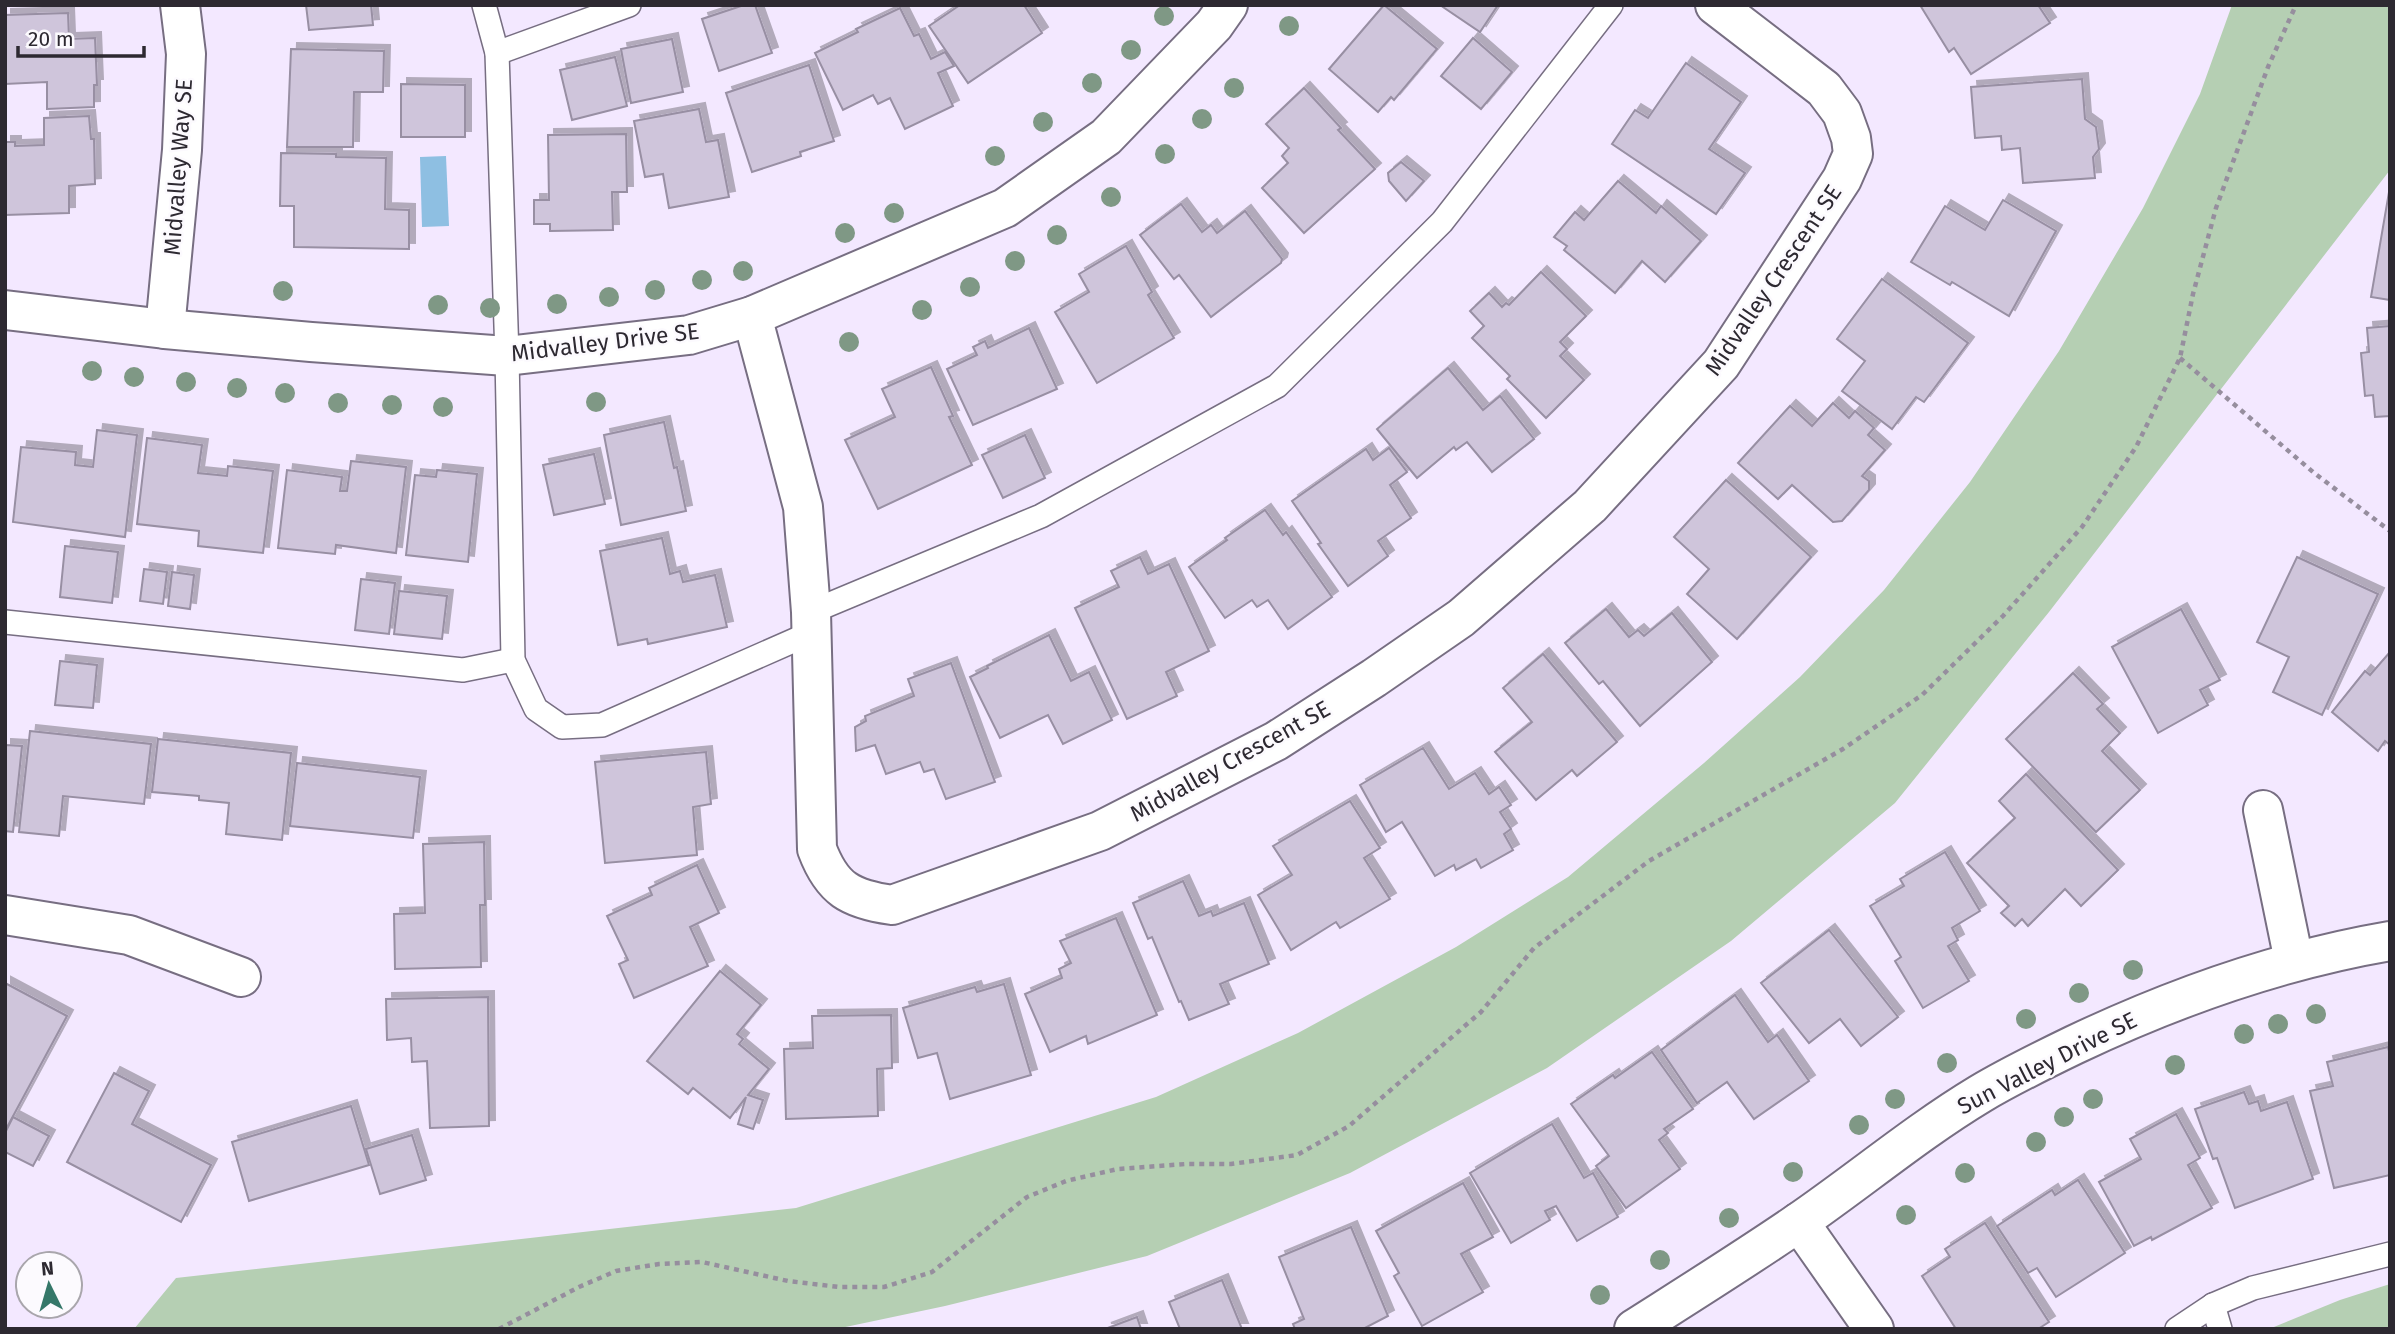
<svg xmlns="http://www.w3.org/2000/svg" width="2395" height="1334" font-family="'Fira Sans',sans-serif">
<style>
.green{fill:#b5cfb3}
.water{fill:#8ebfe2}
.building{fill:#cfc5db;stroke:#988fa3;stroke-width:2;filter:url(#shadow)}
.lines{fill:none;stroke-linecap:round;stroke-linejoin:round}
.lane-casing{stroke:#776e82;stroke-width:26}
.street-casing{stroke:#776e82;stroke-width:42}
.path{stroke:#968e9e;stroke-width:4.5;stroke-dasharray:5 5;stroke-linecap:butt}
.lane{stroke:#fff;stroke-width:23}
.street{stroke:#fff;stroke-width:38}
.tree{fill:#7f9885}
.labels{text-anchor:middle;dominant-baseline:central;stroke-width:5;stroke-linejoin:round;paint-order:stroke}
.street-label{font-size:23px;fill:#2d2931;stroke:#fcfafe}
</style>
<defs>
<filter id="shadow"><feDropShadow dx="6" dy="-6" stdDeviation="0" flood-color="#0004"/></filter>
</defs>
<rect width="100%" height="100%" fill="#f3e8ff"/>
<!-- green -->
<g class="green">
<path d="M2232 5H2390V170L2049 612 1895 803 1731 941 1547 1068 1350 1173 1147 1256 945 1306 836 1329H134L176 1278 796 1208 1156 1097 1298 1033 1456 947 1568 877 1704 763 1800 677 1884 590 1970 482 2059 351 2143 208 2200 94Z"/>
<path d="M2390 1284V1329H2269L2340 1300Z"/>
</g>
<!-- water -->
<path class="water" d="M446 156 449 226 422 227 420 157Z"/>
<!-- building -->
<g class="building">
<path d="M306 5H371L373 25 309 30Z"/>
<path d="M744 5H755L772 53 719 71 702 19Z"/>
<path d="M960 5H1024L1042 33 968 83 929 26Z"/>
<path d="M1384 5 1437 49 1394 100 1391 97 1378 112 1329 69Z"/>
<path d="M1440 5H1498L1480 32Z"/>
<path d="M1920 5H2038L2050 23 1971 74 1954 48 1949 52Z"/>
<path d="M900 8 914 36 919 34 931 59 945 52 954 66 938 73 953 106 905 129 890 98 878 104 873 95 843 110 815 53 858 32 856 29Z"/>
<path d="M68 13 69 39 95 38 97 85H94V107L47 109V82L5 84V15Z"/>
<path d="M1473 38 1512 72 1481 109 1441 76Z"/>
<path d="M672 39 683 92 631 103 621 49Z"/>
<path d="M291 49 384 51 383 92H354L353 147H287Z"/>
<path d="M615 57 627 106 572 120 560 70Z"/>
<path d="M1686 63 1741 102 1709 149 1745 173 1716 214 1612 144 1635 110 1648 118Z"/>
<path d="M809 65 834 141 800 152 801 156 752 172 726 93Z"/>
<path d="M2082 79 2085 119 2096 127 2099 149 2093 157 2095 178 2023 183 2020 148 2002 150 2001 136 1975 138 1971 87Z"/>
<path d="M401 84 465 85V137H401Z"/>
<path d="M1304 88 1341 128 1338 130 1375 169 1304 233 1262 188 1288 163 1282 156 1289 148 1266 124Z"/>
<path d="M699 109 706 142 718 140 729 197 669 208 663 174 645 177 634 121Z"/>
<path d="M89 116 91 139H94L95 184 69 186V213L5 215V142H15V146L44 145V118Z"/>
<path d="M626 134 627 192H612L613 230 550 231V224H534V200H549L548 135Z"/>
<path d="M281 153 336 154V157L386 158 385 209 409 210V249L294 247V206H280Z"/>
<path d="M1401 162 1424 181 1406 201 1389 181 1388 173Z"/>
<path d="M1618 181 1656 213 1661 206 1701 241 1665 282 1642 261 1615 293 1564 250 1567 246 1554 237 1575 212 1584 220Z"/>
<path d="M2389 192H2390V300L2371 297Z"/>
<path d="M2003 200 2056 231 2009 316 1952 282 1950 285 1911 262 1945 206 1985 230Z"/>
<path d="M1181 204 1202 232 1211 225 1217 233 1245 211 1282 259 1281 263 1211 317 1179 275 1174 279 1140 235Z"/>
<path d="M1126 246 1152 292 1148 295 1174 338 1097 383 1055 312 1089 292 1079 274Z"/>
<path d="M1541 272 1586 316 1560 342 1567 349 1560 356 1584 380 1546 418 1507 379 1510 376 1472 338 1484 326 1470 311 1489 293 1502 307 1506 303 1509 305Z"/>
<path d="M1882 279 1968 343 1924 402 1916 397 1892 429 1842 391 1865 361 1837 339Z"/>
<path d="M2390 326V416L2375 417 2373 395 2365 396 2361 353 2369 352 2367 328Z"/>
<path d="M1029 328 1057 389 973 425 947 369 977 355 973 347 985 341 988 348Z"/>
<path d="M931 367 953 416 949 417 972 465 878 509 845 440 895 417 882 389Z"/>
<path d="M1448 368 1483 410 1500 396 1534 439 1492 472 1467 442 1456 450 1454 447 1417 478 1377 429Z"/>
<path d="M1833 403 1849 418 1855 411 1874 428 1868 435 1885 450 1862 476 1869 481V490L1842 521 1833 522 1792 485 1778 499 1738 463 1790 406 1812 426Z"/>
<path d="M664 422 674 468 677 467 686 511 621 525 604 435Z"/>
<path d="M97 430 137 435 125 537 13 522 21 447 76 452 75 465 93 467Z"/>
<path d="M1025 435 1045 478 1003 498 982 455Z"/>
<path d="M147 438 202 445 198 473 227 476 228 466 273 471 263 553 198 546 199 531 137 524Z"/>
<path d="M1389 448 1407 472 1390 485 1411 518 1378 541 1388 556 1348 586 1318 544 1321 543 1292 501 1366 449 1373 460Z"/>
<path d="M594 454 605 504 554 515 543 465Z"/>
<path d="M351 461 406 467 396 553 336 545 335 554 278 548 287 470 342 477 340 491H347Z"/>
<path d="M437 470 477 474 468 562 406 555 415 475 436 477Z"/>
<path d="M1726 480 1811 557 1737 639 1687 594 1709 569 1674 537Z"/>
<path d="M1265 510 1283 535 1286 532 1332 597 1288 629 1268 600 1257 607 1252 600 1225 618 1189 567 1227 540 1225 538Z"/>
<path d="M662 538 670 574 680 571 683 582 715 575 727 627 648 644 647 639 618 645 600 551Z"/>
<path d="M65 546 118 552 112 603 60 597Z"/>
<path d="M1140 557 1148 574 1169 564 1209 651 1166 672 1177 696 1127 719 1075 608 1119 587 1111 571Z"/>
<path d="M2297 557 2378 594 2322 715 2273 692 2289 657 2257 642Z"/>
<path d="M144 569 167 572 163 604 140 601Z"/>
<path d="M172 572 194 575 190 609 168 606Z"/>
<path d="M361 579 395 583 389 634 355 630Z"/>
<path d="M399 591 447 596 442 639 394 634Z"/>
<path d="M1606 609 1629 637 1638 630 1644 636 1672 613 1712 662 1640 726 1603 681 1599 684 1565 643Z"/>
<path d="M2181 609 2220 680 2200 690 2208 705 2158 733 2112 647Z"/>
<path d="M1049 635 1071 681 1089 672 1112 720 1063 744 1048 715 1000 738 970 677 988 668 987 666Z"/>
<path d="M2390 652V745L2385 741 2378 751 2332 712 2365 671 2370 675Z"/>
<path d="M1543 654 1617 742 1577 776 1572 770 1536 800 1495 752 1532 722 1503 688Z"/>
<path d="M60 661 97 665 93 708 55 705Z"/>
<path d="M951 663 995 782 946 799 934 769 924 772 920 762 886 774 875 745 856 751 855 727 866 721 865 716 914 696 908 679Z"/>
<path d="M2073 673 2103 704 2097 709 2120 733 2102 751 2140 790 2096 832 2006 739Z"/>
<path d="M30 731 151 744 144 804 63 796 59 836 19 832Z"/>
<path d="M158 739 291 753 282 840 226 834 229 803 199 800V796L152 792Z"/>
<path d="M5 745 22 746 13 832 5 831Z"/>
<path d="M1423 748 1449 789 1475 773 1489 794 1499 787 1511 805 1500 812 1511 829 1504 834 1513 850 1481 868 1476 859 1456 870 1454 865 1435 876 1402 822 1386 832 1360 785Z"/>
<path d="M706 752 711 804 693 807 697 855 605 863 595 762Z"/>
<path d="M297 763 420 777 413 838 290 826Z"/>
<path d="M2026 774 2118 870 2081 906 2065 889 2028 926 2022 919 2015 926 2001 913 2009 906 1967 863 2015 818 1999 801Z"/>
<path d="M1350 801 1380 848 1364 858 1390 899 1340 928 1336 922 1291 950 1258 895 1292 875 1273 846Z"/>
<path d="M484 842 485 905H480L481 967 395 969 394 914 425 913 423 844Z"/>
<path d="M1945 852 1980 911 1952 928 1958 940 1948 946 1969 981 1923 1008 1895 961 1901 957 1870 906 1904 886 1900 879Z"/>
<path d="M697 865 719 913 690 927 708 966 634 998 619 964 628 960 607 916 652 895 649 888Z"/>
<path d="M1183 881 1199 916 1211 911 1213 916 1244 903 1269 964 1220 984 1229 1004 1189 1020 1181 1001 1179 1002 1152 937 1148 939 1133 903Z"/>
<path d="M1116 918 1157 1015 1088 1044 1086 1036 1050 1052 1025 994 1062 978 1059 969 1071 963 1060 941Z"/>
<path d="M1829 930 1898 1017 1861 1046 1840 1019 1809 1043 1761 983Z"/>
<path d="M720 971 761 1005 737 1034 743 1039 739 1044 769 1069 748 1095 763 1100 753 1129 738 1124 746 1097 730 1118 693 1088 688 1094 647 1061Z"/>
<path d="M5 983 67 1016 5 1131Z"/>
<path d="M1004 984 1031 1075 950 1099 937 1053 918 1058 903 1008 975 987 977 992Z"/>
<path d="M1735 995 1768 1042 1777 1035 1809 1081 1754 1119 1727 1082 1697 1103 1661 1050Z"/>
<path d="M488 997 489 1126 430 1128 427 1061 412 1062 411 1038 387 1040 386 999Z"/>
<path d="M891 1015 892 1068 877 1069 878 1116 786 1119 784 1049 813 1048 812 1016Z"/>
<path d="M2388 1047 2390 1055V1175L2334 1188 2310 1091 2333 1086 2327 1062Z"/>
<path d="M1652 1052 1693 1109 1664 1129 1668 1133 1659 1140 1680 1169 1626 1208 1596 1166 1609 1156 1571 1104 1613 1075 1615 1078Z"/>
<path d="M114 1073 149 1091 132 1124 211 1165 181 1222 67 1162Z"/>
<path d="M2244 1092 2249 1104 2258 1101 2261 1111 2287 1102 2313 1179 2235 1208 2217 1158 2213 1159 2195 1109Z"/>
<path d="M351 1106 369 1165 249 1201 232 1142Z"/>
<path d="M2176 1114 2200 1158 2188 1165 2212 1208 2152 1240 2151 1237 2134 1246 2099 1182 2141 1159 2130 1139Z"/>
<path d="M13 1117 49 1136 33 1166 5 1152V1133Z"/>
<path d="M1552 1124 1584 1178 1593 1173 1618 1217 1577 1241 1556 1206 1545 1211 1550 1220 1511 1243 1470 1173Z"/>
<path d="M412 1135 426 1180 380 1194 366 1149Z"/>
<path d="M2078 1180 2125 1253 2056 1297 2037 1268 2028 1273 1997 1226 2052 1190 2055 1195Z"/>
<path d="M1463 1183 1493 1237 1461 1254 1483 1292 1422 1326 1394 1276 1399 1273 1376 1231Z"/>
<path d="M1985 1223 2049 1322 2038 1329H1956L1922 1276 1950 1257 1945 1249Z"/>
<path d="M1351 1227 1388 1316 1363 1329H1295L1293 1324 1304 1319 1279 1257Z"/>
<path d="M1222 1280 1242 1329H1180L1169 1302Z"/>
<path d="M1137 1317 1141 1329H1105Z"/>
</g>
<g class="lines">
<defs>
<g id="lane">
<path d="M484 5 497 53 507 356 513 660 536 709 562 727 602 725 811 633"/>
<path d="M497 53 629 5"/>
<path d="M811 612 1041 516 1277 386 1442 222 1611 5"/>
<path d="M5 622 463 670 513 660"/>
<path d="M2213 1305 2220 1329"/>
<path d="M2177 1329 2213 1305 2253 1288 2390 1254"/>
</g>
<g id="street">
<path d="M5 310 165 329 311 342 507 356 689 335 752 316 1005 208 1106 137 1214 25 1228 5"/>
<path d="M752 316 803 507 811 612 817 849C832 889 850 899 892 905L1100 831 1276 741 1374 678 1461 618 1590 506 1721 364 1842 179 1853 154 1851 138 1842 113 1824 89 1715 5"/>
<path d="M165 329 182 150 186 54 180 5"/>
<path d="M2263 810 2294 961"/>
<path d="M5 915 129 935 241 977"/>
<path d="M1799 1222 1874 1329"/>
<path d="M1634 1329C1689 1294 1745 1259 1799 1222 1860 1180 1917 1132 1980 1094 2010 1076 2043 1060 2074 1045 2175 997 2279 960 2390 941"/>
</g>
</defs>
<!-- lane casing -->
<use href="#lane" class="lane-casing"/>
<!-- street casing -->
<use href="#street" class="street-casing"/>
<!-- path -->
<g class="path">
<path d="M2180 358 2313 472 2390 531"/>
<path d="M499 1329 579 1287 616 1271 659 1264 702 1262 788 1281 839 1287H884L932 1272 1027 1197 1066 1181 1118 1169 1186 1164H1231L1297 1155 1349 1126 1481 1012 1534 948 1649 861 1843 749 1922 695 2003 616 2082 527 2136 447 2180 358 2193 294 2216 208 2268 67 2296 5"/>
</g>
<!-- lane -->
<use href="#lane" class="lane"/>
<!-- street -->
<use href="#street" class="street"/>
</g>
<!-- trees -->
<g class="tree">
<circle cx="1164" cy="16" r="10"/>
<circle cx="1289" cy="26" r="10"/>
<circle cx="1131" cy="50" r="10"/>
<circle cx="1092" cy="83" r="10"/>
<circle cx="1234" cy="88" r="10"/>
<circle cx="1202" cy="119" r="10"/>
<circle cx="1043" cy="122" r="10"/>
<circle cx="1165" cy="154" r="10"/>
<circle cx="995" cy="156" r="10"/>
<circle cx="1111" cy="197" r="10"/>
<circle cx="894" cy="213" r="10"/>
<circle cx="845" cy="233" r="10"/>
<circle cx="1057" cy="235" r="10"/>
<circle cx="1015" cy="261" r="10"/>
<circle cx="743" cy="271" r="10"/>
<circle cx="702" cy="280" r="10"/>
<circle cx="970" cy="287" r="10"/>
<circle cx="655" cy="290" r="10"/>
<circle cx="283" cy="291" r="10"/>
<circle cx="609" cy="297" r="10"/>
<circle cx="557" cy="304" r="10"/>
<circle cx="438" cy="305" r="10"/>
<circle cx="490" cy="308" r="10"/>
<circle cx="922" cy="310" r="10"/>
<circle cx="849" cy="342" r="10"/>
<circle cx="92" cy="371" r="10"/>
<circle cx="134" cy="377" r="10"/>
<circle cx="186" cy="382" r="10"/>
<circle cx="237" cy="388" r="10"/>
<circle cx="285" cy="393" r="10"/>
<circle cx="596" cy="402" r="10"/>
<circle cx="338" cy="403" r="10"/>
<circle cx="392" cy="405" r="10"/>
<circle cx="443" cy="407" r="10"/>
<circle cx="2133" cy="970" r="10"/>
<circle cx="2079" cy="993" r="10"/>
<circle cx="2316" cy="1014" r="10"/>
<circle cx="2026" cy="1019" r="10"/>
<circle cx="2278" cy="1024" r="10"/>
<circle cx="2244" cy="1034" r="10"/>
<circle cx="1947" cy="1063" r="10"/>
<circle cx="2175" cy="1065" r="10"/>
<circle cx="1895" cy="1099" r="10"/>
<circle cx="2093" cy="1099" r="10"/>
<circle cx="2064" cy="1117" r="10"/>
<circle cx="1859" cy="1125" r="10"/>
<circle cx="2036" cy="1142" r="10"/>
<circle cx="1793" cy="1172" r="10"/>
<circle cx="1965" cy="1173" r="10"/>
<circle cx="1906" cy="1215" r="10"/>
<circle cx="1729" cy="1218" r="10"/>
<circle cx="1660" cy="1260" r="10"/>
<circle cx="1600" cy="1295" r="10"/>
</g>
<g class="labels">
<!-- street labels -->
<g class="street-label">
<text transform="translate(178 167) rotate(-86)">Midvalley Way SE</text>
<text transform="translate(1773 280) rotate(-56)">Midvalley Crescent SE</text>
<text transform="translate(605 342) rotate(-7)">Midvalley Drive SE</text>
<text transform="translate(1230 761) rotate(-29)">Midvalley Crescent SE</text>
<text transform="translate(2047 1063) rotate(-27)">Sun Valley Drive SE</text>
</g>
</g>
<!-- border -->
<rect width="2395" height="1334" fill="none" stroke="#2d2931" stroke-width="14"/>
<!-- north arrow -->
<g transform="translate(49 1285) rotate(355)"><circle r="33" fill="#fcfafe" stroke="#a9a6ac" stroke-width="2"/>
<path d="M0-5L12 26L0 18L-12 26Z" fill="#357769"/>
<text y="-10" font-size="19" font-weight="bold" text-anchor="middle" fill="#2d2931">N</text>
</g>
<!-- scale -->
<path d="M18 46v10h126v-10" fill="none" stroke="#2d2931" stroke-width="3.5"/>
<text x="28" y="46" font-size="21" fill="#2d2931" stroke="#fcfafe" stroke-width="5" paint-order="stroke">20 m</text>
</svg>
